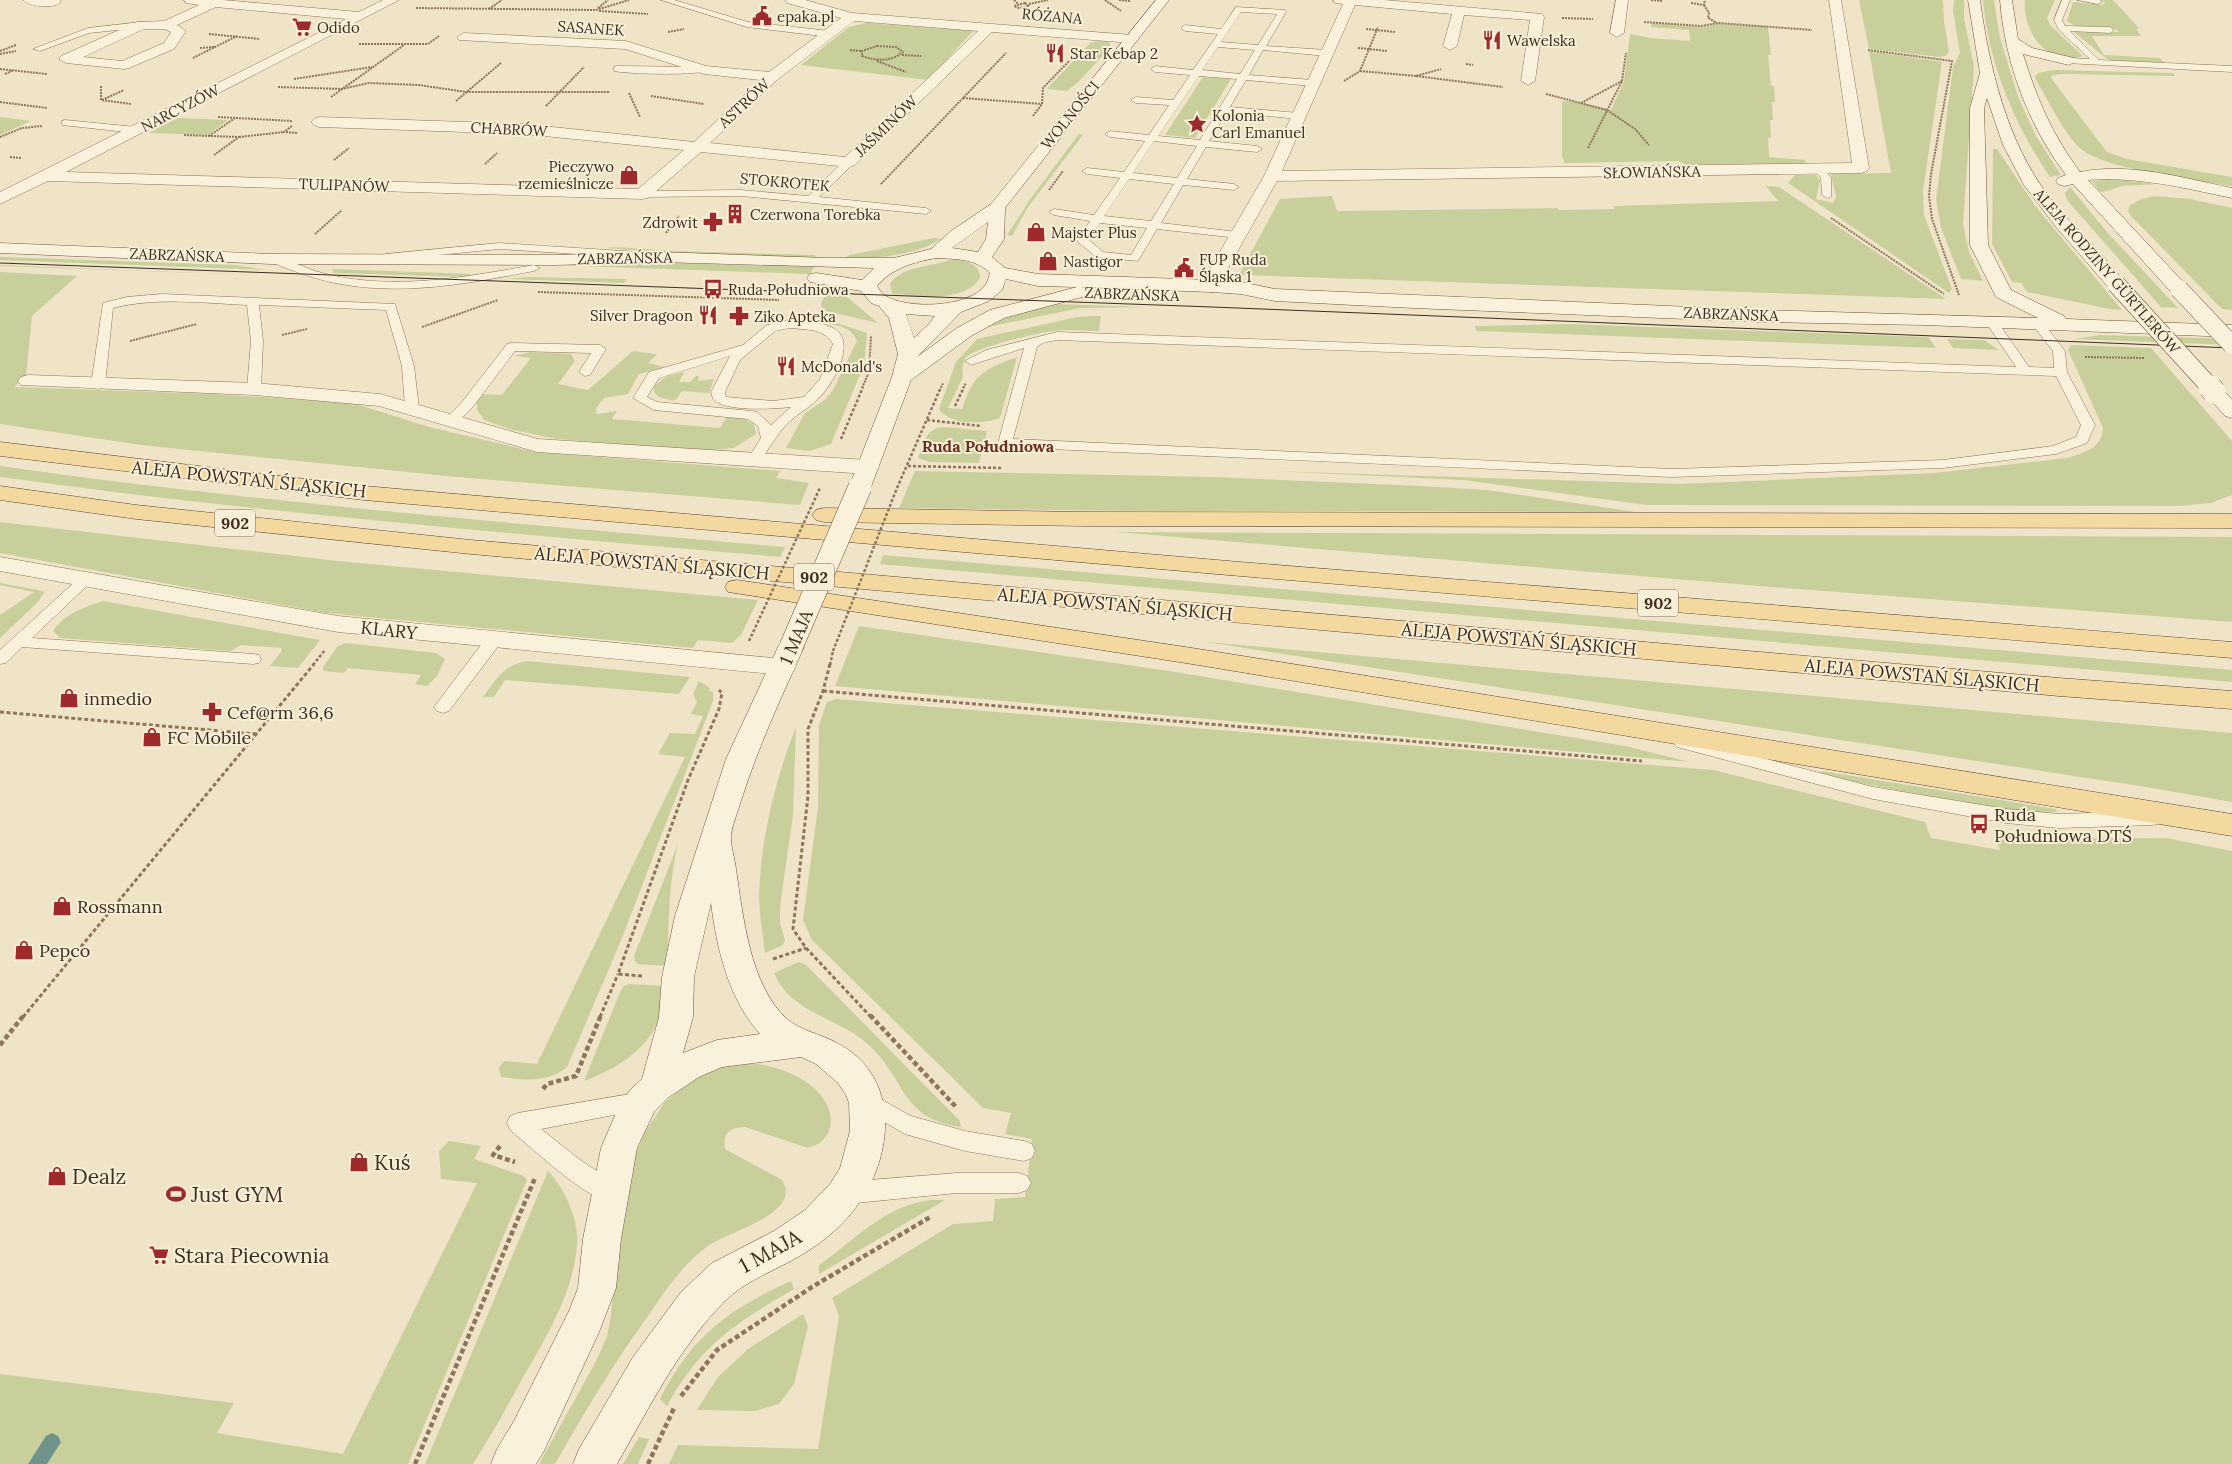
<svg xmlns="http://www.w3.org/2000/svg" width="2232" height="1464" font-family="Lora,serif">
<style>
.green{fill:#c9cf9b}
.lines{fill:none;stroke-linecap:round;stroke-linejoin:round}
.stream{fill:#6f938a;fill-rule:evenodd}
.lane-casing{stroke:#8d765c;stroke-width:1}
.street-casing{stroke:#8d765c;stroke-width:1}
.secondary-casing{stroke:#6f573f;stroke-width:1}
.primary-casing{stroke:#5b4430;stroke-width:1}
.path-far3{stroke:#8d765c;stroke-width:2;stroke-dasharray:2 1;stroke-linecap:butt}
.path-far2{stroke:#8d765c;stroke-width:2.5;stroke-dasharray:3 2;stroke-linecap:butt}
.path-far1{stroke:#8d765c;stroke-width:3;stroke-dasharray:4 2.5;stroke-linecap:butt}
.path{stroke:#8d765c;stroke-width:4.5;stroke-dasharray:5 3;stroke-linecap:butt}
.lane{fill:#faf1dc;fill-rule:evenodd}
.street{fill:#faf1dc;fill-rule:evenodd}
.secondary{fill:#faf1dc;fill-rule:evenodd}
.primary{fill:#f3d9a0;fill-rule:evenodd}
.tram{stroke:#3d2e20;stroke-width:1}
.secondary-bridge-far1-casing{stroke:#6f573f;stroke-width:19;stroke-linecap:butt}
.secondary-bridge-casing{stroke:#6f573f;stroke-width:24;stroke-linecap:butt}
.path-bridge{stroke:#8d765c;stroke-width:2.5;stroke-dasharray:3 2;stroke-linecap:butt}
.secondary-bridge-far1{stroke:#faf1dc;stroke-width:18}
.secondary-bridge{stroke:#faf1dc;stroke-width:23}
.labels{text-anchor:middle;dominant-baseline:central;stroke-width:4;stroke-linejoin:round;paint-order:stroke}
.far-poi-label{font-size:15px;fill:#3d2e20;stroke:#f7eed8;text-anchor:start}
.far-street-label{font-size:15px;fill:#3d2e20;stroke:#f7eed8}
.far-quarter-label{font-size:16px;font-weight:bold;fill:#6b2e1e;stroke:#f7eed8}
.shield{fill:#f7eed8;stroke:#756857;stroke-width:1}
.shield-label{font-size:16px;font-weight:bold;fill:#3d2e20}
.street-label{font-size:18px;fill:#3d2e20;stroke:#f7eed8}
.poi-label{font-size:18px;fill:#3d2e20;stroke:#f7eed8;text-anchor:start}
.near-poi-label{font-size:21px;fill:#3d2e20;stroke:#f7eed8;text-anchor:start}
.near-street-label{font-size:21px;fill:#3d2e20;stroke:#f7eed8}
</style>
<rect width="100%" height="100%" fill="#f0e4c8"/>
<!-- green -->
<g class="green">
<path d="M1859 0H1943L1944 22 1949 51 1946 56 1940 57 1869 49Z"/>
<path d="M1954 0H1964V19L1974 66 1963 224 1969 252 1983 281 1961 279 1941 228 1936 200 1953 67 1960 53 1953 11Z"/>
<path d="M1983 0H1994L2000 38 2018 97 2036 136 2061 175 2050 177C2014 124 1989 65 1983 0Z"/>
<path d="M2025 0H2055L2047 18 2050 25 2083 56C2048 68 2022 32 2025 0Z"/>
<path d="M2096 0H2113L2139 28 2136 29 2141 36H2092L2104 55 2160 58 2164 63 2116 61 2107 59 2074 32H2119C2106 20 2081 33 2067 21L2073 2 2103 5 2105 2Z"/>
<path d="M867 23 973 31 928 80 801 65 849 27Z"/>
<path d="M1652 23 1702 27 1718 24 1768 27 1771 55H1768L1771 85 1774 86 1775 102H1772L1773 120H1770L1771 138H1768L1769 157 1805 160 1806 164 1687 165 1678 161 1565 163 1562 157V101L1579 102 1611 110 1624 81 1630 34 1651 38 1690 41 1689 30 1651 27Z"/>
<path d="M1103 40 1110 43V48L1078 82 1067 91 1047 89 1090 43Z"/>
<path d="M1869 51 1942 62 1923 191 1924 215 1952 289 1949 293 1788 183 1795 175H1816L1820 181 1816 199 1833 203 1836 196 1831 175 1833 174 1891 173Z"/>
<path d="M2052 70 2173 73 2175 76 2061 74 2052 75 2051 78 2107 152 2127 159 2232 177V186C2199 180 2101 169 2080 148 2065 135 2047 98 2036 80L2035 76 2038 73Z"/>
<path d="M1203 77 1231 79 1195 138 1165 135Z"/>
<path d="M0 117 31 121 0 135Z"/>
<path d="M178 118 228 120 208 135 148 133Z"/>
<path d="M1079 134 1083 135 1028 207 1012 236 1007 235 1031 198Z"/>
<path d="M1993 149H1997L2036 207 2122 310 2110 309 2027 292 2021 283 2012 282 1992 244Z"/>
<path d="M2117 179 2156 184 2123 186 2103 192H2100L2092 181Z"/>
<path d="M1766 186 1779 187 1946 299 1239 275 1280 199 1332 196 1337 211 1557 208 1559 210 1615 209 1613 206 1778 201Z"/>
<path d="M2070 187 2107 232 2178 308 2161 307 2067 200 2065 193Z"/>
<path d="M2153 196 2190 199 2232 208V310L2222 309 2131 216 2128 211 2129 206 2139 200Z"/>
<path d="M934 238 941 239C913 256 876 259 843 259L850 255Z"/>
<path d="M615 247 674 251 815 255 817 258 654 252 606 248Z"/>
<path d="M0 257 235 265 266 270 0 260Z"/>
<path d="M952 259C964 260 981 264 980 278 963 304 918 295 892 294L890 284C903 264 933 268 952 259Z"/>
<path d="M655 262 814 267 810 274 552 265Z"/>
<path d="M0 265 256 275 0 266Z"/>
<path d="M332 269 472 274 465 277 333 273Z"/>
<path d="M0 272 77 276 32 316 26 377 14 387 214 394 353 403 429 427 535 452 781 471 776 478 809 483 800 505 457 477 141 445 0 424Z"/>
<path d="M528 277 627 279 624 283 506 279Z"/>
<path d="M825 295 846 296 878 323 826 311 822 308 821 304Z"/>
<path d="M1054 304 1148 307 1080 308 983 328 1002 318Z"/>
<path d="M1092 316H1101L1099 331C1084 331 1068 329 1053 331 1034 334 978 346 965 358L962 369 963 377 948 408 962 409C965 401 968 391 973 384 981 370 1003 362 1017 357L1000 418C986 424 949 426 939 409L956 362 977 339 1077 317Z"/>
<path d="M824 319 867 333 864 365 831 444 810 451 786 448 805 413 825 400 833 390 857 341C852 326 835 325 821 322Z"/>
<path d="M1571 324 1926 337 1929 338 1936 348 1476 331 1475 326Z"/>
<path d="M2100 335 2232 339V345L2074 339Z"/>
<path d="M1947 339 1984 340 1999 350 1953 348Z"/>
<path d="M2074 345 2151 348 2232 441V495L2211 503 2178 506 1647 505 1463 480 1269 471 1680 484 1934 473 2067 458C2084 453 2102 448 2103 428L2068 350 2070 346Z"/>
<path d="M633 351 657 354 648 363 665 367 639 374 628 394 604 398 596 408 597 414 617 411 612 419 720 428 727 416 744 419 754 424 756 434 734 448 701 451 557 439 509 429 484 420 477 410V401L481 394 502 395 531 358 514 356 531 352 571 354 575 361 558 384 588 390Z"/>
<path d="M684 372 679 382H690L696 376H699L698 381 714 379 709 393 682 391 675 401 659 397 654 392V386L667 376Z"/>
<path d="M944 427 987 431 979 463 929 462 918 458C924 444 926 427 944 427Z"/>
<path d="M0 466C260 503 523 524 785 547L780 557C519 534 259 513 0 477Z"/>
<path d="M915 471 1214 477 1421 486 1487 490 1636 512 1135 511 899 508Z"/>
<path d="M0 522 338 561 758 600 741 635 732 643 698 640 693 648 326 613 0 553Z"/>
<path d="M1116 532 2232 537V622L1771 587Z"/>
<path d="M883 555 2232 670V682L880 564Z"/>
<path d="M0 583 43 591 44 593 38 602 0 638V615L34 592 0 585Z"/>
<path d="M103 601 320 640 298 668 270 666 282 651 281 648 241 645 231 651 60 638 53 631C64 614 84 607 103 601Z"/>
<path d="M859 626 1169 671 1625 746 1690 762 835 686Z"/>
<path d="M1206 642 2232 733V802L2152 788Z"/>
<path d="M345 643 436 653 445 659 437 676 427 686 415 684 421 675 348 668 344 673 323 671V667L337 647Z"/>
<path d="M527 661 690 677 679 694 505 680 494 697H483C497 678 502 666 527 661Z"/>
<path d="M699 681 710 688 709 691 713 692V701L620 943 567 1067C548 1083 524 1080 501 1077L499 1068 504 1061 537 1064 685 757 658 754 670 733 695 734 703 716 691 714 697 702 693 694Z"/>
<path d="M836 699 1713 770 1925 822 1931 838 2000 850 1993 832 2043 839 2166 838 2232 851V1464H669L678 1445 818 1449 839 1316 832 1298 953 1224 993 1221 995 1199 1025 1197 1032 1139 1005 1134 1011 1113 983 1108 812 940 803 920 818 807 819 725 827 702Z"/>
<path d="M796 727 793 815 780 907V924L785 940 783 945 765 953C763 934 759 914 759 895 761 838 775 780 796 727Z"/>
<path d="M1822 771 2055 809 2058 811C2040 821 1854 782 1823 775L1820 772Z"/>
<path d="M678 844C668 883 669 925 667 966L638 964 635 961 634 956Z"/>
<path d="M799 962 806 965 960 1121 961 1127C901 1119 906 1080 870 1046 840 1017 792 1015 774 973Z"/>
<path d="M629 984 667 986C665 996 664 1007 660 1017 647 1051 616 1069 584 1081L621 990 624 986Z"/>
<path d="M746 1063C770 1064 795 1072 814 1088 835 1106 840 1139 808 1148L745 1127C730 1127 722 1134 725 1149L782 1180C804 1215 723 1232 704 1249 681 1267 664 1292 648 1316 614 1363 584 1413 555 1464H539L595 1363 607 1337 611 1315 620 1209 633 1160 646 1130 665 1102 691 1081 717 1068Z"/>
<path d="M449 1141 481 1146 474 1159 524 1176 527 1180 408 1464H0V1374L234 1403 217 1433 343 1454 477 1183 441 1179 439 1151Z"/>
<path d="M548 1171C565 1189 579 1219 577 1244 574 1293 545 1339 521 1381 506 1409 490 1437 473 1464H425Z"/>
<path d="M931 1200H945L819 1274V1265C855 1240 885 1205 931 1200Z"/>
<path d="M791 1281 794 1289C736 1323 700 1345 667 1406L660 1399C692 1336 727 1310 791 1281Z"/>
<path d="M803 1314 808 1326 794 1384 779 1404 755 1411 697 1410 718 1377 748 1349Z"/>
<path d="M639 1437 649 1439 638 1464H623Z"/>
</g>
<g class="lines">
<!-- stream -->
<path class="stream" d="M52 1433 58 1436 61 1442 47 1464H28L46 1436Z"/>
<defs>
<g id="lane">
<path d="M661 0H674L748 22 830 31 834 34 830 37 747 27Z"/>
<path d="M2062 0H2070L2062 20 2065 26 2110 27 2114 30 2110 33 2070 31 2099 60 2232 66V72L2066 63V59L2069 58 2090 59 2059 30 2054 20Z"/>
<path d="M2077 0H2100L2102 2 2098 4Z"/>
<path d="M1236 7 1285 10 1286 12 1266 46 1327 50 1331 53 1327 56 1263 50 1249 75 1313 80 1318 83 1313 86 1246 80 1230 107 1299 113 1304 116 1299 119 1227 112 1209 141 1257 146 1262 149 1257 152 1206 147 1187 179 1234 184 1239 187 1234 190 1183 185 1161 223 1238 232 1244 235 1238 238 1157 229 1138 261 1096 257 1077 241 1090 221 1054 215 1049 212 1054 209 1094 215 1120 178 1087 174 1082 171 1087 168 1124 172 1145 141 1110 137 1105 134 1110 131 1149 135 1169 105 1136 103 1131 100 1136 97 1173 100 1190 75 1155 72 1151 69 1155 66 1193 70 1218 34 1185 31 1181 28 1185 25 1221 29ZM1241 12 1277 14 1258 45 1221 42ZM1218 47 1255 50 1240 74 1202 70ZM1199 76 1237 79 1200 140 1158 136ZM1154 141 1197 146 1177 178 1133 173ZM1129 179 1174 184 1151 221 1104 216ZM1100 223 1147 228 1131 255 1103 252 1089 240Z"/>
<path d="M142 22 145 23V27L89 33 40 51 33 49 88 28Z"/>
<path d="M617 66 704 67 708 70C700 76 627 74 614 71V67Z"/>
<path d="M65 120 136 127 141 130 136 133 62 125V121Z"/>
<path d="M849 159 854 162 853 164 819 197 926 208 931 211 926 214 741 196 642 197 637 194 642 191 741 190 808 196 845 160Z"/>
<path d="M1819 167 1823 168 1831 178V197L1827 198 1822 195 1821 178 1814 170Z"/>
<path d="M499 243 639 252 645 255 639 258 499 249 386 260 380 257 386 254Z"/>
<path d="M272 256C292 260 310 271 330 275 398 290 466 277 534 265L540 268 534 271C466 284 398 297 330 282 308 277 288 269 268 261L266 259 268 257Z"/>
<path d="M162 294 395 304 414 366 419 408 412 412 405 408 402 366 386 310 259 305 263 341 261 389 254 393 247 389 251 341 247 305C203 303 156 297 113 308L105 385 98 389 93 388 91 385 103 303 127 297Z"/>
<path d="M1991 317 1995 318 2029 367 2054 368 2053 351 2031 323 2033 320H2041L2065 351 2067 372 2095 425 2087 443 2056 454 1943 468 1672 477 1005 447 998 443 1024 348 971 365 965 361 986 350 1057 332 2016 367 1985 321ZM1057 340 2056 376 2081 425 2076 437 2053 446 1943 460 1672 469 1013 439 1037 347 1043 343Z"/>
<path d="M790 320C804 322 822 321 835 329 857 343 832 386 818 399 809 408 797 414 788 423 776 435 769 449 759 463L754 464 747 460 761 438 758 426 748 419 654 410 633 398 649 372 743 345 767 325ZM790 328C807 330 824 328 833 344L820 379 804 397 773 401 726 397 725 392 740 360 775 331ZM730 356 711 392 713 399C724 412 774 409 791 407L771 425 757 412 752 411 657 402 647 397 659 378Z"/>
<path d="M511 343 600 345 606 349 590 375 585 376 579 372 591 353 515 351 472 408 456 424H446L444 421 446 418 462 402 507 344Z"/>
<path d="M85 575 90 577 93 580 90 583 32 638 253 654 259 655 261 659 259 663 253 664 22 647 6 663 0 664V650L80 577Z"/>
<path d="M493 636 499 637 501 641 499 645 449 711 443 713 437 711 434 707 437 703 487 637Z"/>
<path d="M1683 737 1873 787 2006 809 2059 814 2153 811 2160 813 2162 818 2160 823 2153 825 2059 828 2006 823 1873 799 1677 747 1674 743 1677 739Z"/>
<path d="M866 1091 911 1116 965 1131 1024 1141 1032 1144 1035 1151 1032 1158 1024 1161 965 1151 905 1134 858 1107 855 1100 858 1093Z"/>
<path d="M642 1092 650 1094 653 1101 650 1108 541 1129 579 1159 619 1186 623 1193 619 1200 611 1204C577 1191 538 1153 510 1130L507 1123 510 1116 518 1113Z"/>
<path d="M957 1173H1019L1027 1176 1031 1183 1027 1190 1019 1193H957L845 1204 837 1200 833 1193 837 1186 845 1182Z"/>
</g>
<g id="street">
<path d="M23 0H60L61 2C55 9 29 7 23 0Z"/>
<path d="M184 0H223L359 12 383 0H399L66 172 638 189 684 150 524 134 319 127 314 125 311 122 314 119 319 117 524 124 694 142 760 80 704 74 625 49 459 40 457 37 464 33 626 41 706 66 769 72 841 18 787 3 785 0H805L852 13 1132 35 1139 39 1132 43 992 32 855 165 849 167 701 152 648 198 642 199 48 181 0 204V192L346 19 216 7 177 25 186 31 174 49 129 68 124 69 66 63 59 59 61 56 137 22 164 21 199 5 186 3ZM854 21 978 31 845 157 710 143 777 80ZM144 29H164L171 32 164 43 122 61 83 57Z"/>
<path d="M1333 0H1384L1542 14 1544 17 1535 81 1528 85 1521 81 1530 20 1464 15 1457 46 1450 50 1443 46 1452 14 1355 5 1282 171 1852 163 1829 0H1841L1869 168 1867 171 1861 173 1277 181 1222 279 1218 290 1211 292 1204 290 1202 286 1204 279 1264 176 1343 4 1335 3Z"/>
<path d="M1616 0H1628L1624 33 1617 37 1610 33Z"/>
<path d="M28 375 254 383 380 394 538 439 868 460 876 462 879 467 876 472 868 474 537 452 379 406 254 395 21 385 18 381 21 377Z"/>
<path d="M0 557 338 616 783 659 792 661 796 667 792 673 783 675 338 632 0 571Z"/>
</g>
<g id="secondary">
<path d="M1156 0H1169L1005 208 1004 239 992 257 1005 268 1038 274 1211 280 1241 282 1275 289 1761 310 2038 318 1996 297 1970 245V108L1980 73 1968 0H1980C1989 66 2007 142 2048 195 2071 226 2104 253 2125 284L2123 288 2116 290 2109 288 2056 227 2024 185 2003 145 1987 98 1984 108 1988 245 2011 290 2064 316 2066 319 2232 325V337L1924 325 1761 322 1413 308 1275 301 1241 294 1211 292 1081 287 1086 288 1088 292 1086 296 1004 318 971 336 911 380 871 487 868 492 860 494 852 492 849 487 892 377 898 354 889 318 879 306 871 303 861 291 816 283 810 282 807 278 810 274 816 273 862 280 874 268 660 262 555 265 272 264 0 253V243L272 254 555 255 660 252 827 258H894L931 249 951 231 991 204ZM988 222 986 239 978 252 952 248ZM936 258C955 259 975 258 990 273 989 276 988 281 986 284 971 308 906 310 884 295 882 293 879 289 877 286 892 268 914 262 936 258ZM1006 279 1038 286 1077 287 990 310 957 328 917 357 961 312 989 301 1002 290ZM906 314 935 316 928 325 914 338Z"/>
<path d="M2000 0H2012L2018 39 2032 48 2074 58 2076 61 2069 65 2023 54C2037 99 2052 134 2080 172 2130 162 2183 178 2232 188V198C2184 188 2137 176 2088 180L2186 285 2188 289 2186 293 2179 295 2172 293 2073 184 2064 186 2058 184 2056 181 2058 178 2066 175C2028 125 2005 63 2000 0Z"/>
<path d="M2214 386 2221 388 2232 399V418L2225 416 2204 392 2207 388Z"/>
<path d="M791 639 800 641 804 647C781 698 758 747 741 801 738 811 733 823 731 834 730 845 735 859 736 869 743 916 750 986 787 1019 801 1031 821 1034 837 1043 882 1066 893 1113 880 1159 866 1208 829 1242 785 1264 764 1275 742 1284 725 1301 679 1347 649 1408 617 1464H573L579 1449 633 1357 681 1292 712 1263 774 1231 805 1210 830 1184 840 1168 850 1131 849 1103 846 1095 838 1083 816 1064 801 1057 722 1067 699 1077 669 1097 654 1112 637 1148 621 1239 616 1288 599 1332 544 1451 536 1464H491L497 1449 514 1421 569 1311 578 1288 583 1239 601 1148 616 1113 630 1090 642 1079 659 1017 662 977 675 916 726 759 778 647 782 641ZM711 903C717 949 728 998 760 1034L717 1040 683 1053 693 1017 694 977Z"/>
</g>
<g id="primary">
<path d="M0 442 364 486 1240 562 2232 642V658L1240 576 364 500 0 456Z"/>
<path d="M0 486 136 505 471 540 2059 678 2232 691V709L2059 696 471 554 136 519 0 500Z"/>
<path d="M824 508 1085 512 2232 514V528L1085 526 824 522 816 520 812 515 816 510Z"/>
<path d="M737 580 1192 648 2232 814V836L1192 664 728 592 725 587 728 582Z"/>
</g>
</defs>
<!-- lane casing -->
<use href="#lane" class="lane-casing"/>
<!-- street casing -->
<use href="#street" class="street-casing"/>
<!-- secondary casing -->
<use href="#secondary" class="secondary-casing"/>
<!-- primary casing -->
<use href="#primary" class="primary-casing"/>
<!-- path-far3 -->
<g class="path-far3">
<path d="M1014 0 1018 4"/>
<path d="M1105 0 1121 11"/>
<path d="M1119 0 1131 1"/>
<path d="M1651 0 1662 1"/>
<path d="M1025 3 1029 6 1019 8 1014 6Z"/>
<path d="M1691 3 1704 5 1705 0"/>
<path d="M1029 4 1048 0"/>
<path d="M1704 5 1709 13 1708 18 1717 23"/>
<path d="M416 8 596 10 629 0"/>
<path d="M598 8 608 0"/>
<path d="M489 9 502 0"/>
<path d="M599 11 648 14"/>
<path d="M1562 18 1593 19"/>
<path d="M1644 22 1701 26 1718 23 1812 30"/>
<path d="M1366 29 1395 32"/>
<path d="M668 32 684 29"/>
<path d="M209 34 260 39"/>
<path d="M359 44H428L439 36"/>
<path d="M877 46 896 47 903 52C891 62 876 61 862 56V51Z"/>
<path d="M200 48 214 47"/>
<path d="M1358 48 1387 51"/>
<path d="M850 50 862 51"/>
<path d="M1868 50 1952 61 1931 174 1929 196 1932 219 1959 295"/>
<path d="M0 51 16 45"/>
<path d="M0 54 16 51"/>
<path d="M902 55 921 56"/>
<path d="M193 58 237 36"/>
<path d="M877 61 906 72"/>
<path d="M1466 64 1473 65"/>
<path d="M0 69 47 74"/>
<path d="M1360 71 1416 76 1441 69"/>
<path d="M5 74 12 71"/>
<path d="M1416 76 1503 87"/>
<path d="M294 79 372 67"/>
<path d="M1344 81 1360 71 1378 27"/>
<path d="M101 86V100L131 104"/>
<path d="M278 87 342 89 369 83 419 85 466 92H610"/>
<path d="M629 93 640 117"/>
<path d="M1546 94 1607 110 1635 129 1649 145"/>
<path d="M651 96 704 104"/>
<path d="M331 97 404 45"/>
<path d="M963 98 1042 104"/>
<path d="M102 100 124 90"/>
<path d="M456 101 501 63"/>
<path d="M0 102 47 108"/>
<path d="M1581 103 1622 81"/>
<path d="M546 106 584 67"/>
<path d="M1033 116 1042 104 1043 88 1072 58"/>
<path d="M218 117 292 121"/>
<path d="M292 126 284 132 297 133"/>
<path d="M184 135 239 137 214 155"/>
<path d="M209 136 235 118"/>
<path d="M0 137 22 128 42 126"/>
<path d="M239 137 284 132"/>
<path d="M1588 148 1622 81 1626 53"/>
<path d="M10 157 21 158"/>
<path d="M334 160 349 148"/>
<path d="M485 164 497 153"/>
<path d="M881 184 1006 53"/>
<path d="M1049 190 1063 171"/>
<path d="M1831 218 1944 294"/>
<path d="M666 233 679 216"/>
<path d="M315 234 342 210"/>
<path d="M538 292 779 300"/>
<path d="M422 327 498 300"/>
<path d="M282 335 307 329"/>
<path d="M130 341 197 324"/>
<path d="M2085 357 2144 358"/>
<path d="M862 388 869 372 871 336"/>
<path d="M941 388 943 383"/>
<path d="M963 388 966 383"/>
</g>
<!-- path-far2 -->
<g class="path-far2">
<path d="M955 406 964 387"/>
<path d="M927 420 981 426"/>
<path d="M841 439 863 387"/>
<path d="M908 466 1002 468"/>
<path d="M897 488 941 387"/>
<path d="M313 665 325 650"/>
<path d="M830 665 833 651"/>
</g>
<!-- path-far1 -->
<g class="path-far1">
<path d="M830 664 823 691 808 729V796L793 929 806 948 871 1017"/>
<path d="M823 691 1642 761"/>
<path d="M0 712 256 734"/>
<path d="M773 959 806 948"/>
<path d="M642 976 618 974 688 780 719 709 722 693 719 690"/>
<path d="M23 1017 314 664"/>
<path d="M600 1017 618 974"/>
</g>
<!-- path -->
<g class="path">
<path d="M870 1015 956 1107"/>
<path d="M0 1045 24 1015"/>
<path d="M543 1089 547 1084 576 1076 601 1015"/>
<path d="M500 1146 493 1155 515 1162"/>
<path d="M681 1396 717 1350 812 1287 932 1216"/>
<path d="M415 1464 535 1178"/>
<path d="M648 1464 674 1408"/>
</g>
<!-- lane -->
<use href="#lane" class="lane"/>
<!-- street -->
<use href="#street" class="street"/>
<!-- secondary -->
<use href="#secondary" class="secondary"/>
<!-- primary -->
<use href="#primary" class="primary"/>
<!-- tram -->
<path class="tram" d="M0 263 1212 307 2232 348"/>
<defs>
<g id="secondary-bridge-far1">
<path d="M2116 284 2211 388"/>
<path d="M2179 289 2232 345"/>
</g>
<g id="secondary-bridge">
<path d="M2210 387 2214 392"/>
<path d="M791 647 860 487"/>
</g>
</defs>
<!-- secondary-bridge-far1 casing -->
<use href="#secondary-bridge-far1" class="secondary-bridge-far1-casing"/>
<!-- secondary-bridge casing -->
<use href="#secondary-bridge" class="secondary-bridge-casing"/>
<!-- path-bridge -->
<g class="path-bridge">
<path d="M749 641 820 488"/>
<path d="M833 651 897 488"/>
</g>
<!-- secondary-bridge-far1 -->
<use href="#secondary-bridge-far1" class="secondary-bridge-far1"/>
<!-- secondary-bridge -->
<use href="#secondary-bridge" class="secondary-bridge"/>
</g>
<!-- icons -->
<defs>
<symbol id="civic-bare" viewBox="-9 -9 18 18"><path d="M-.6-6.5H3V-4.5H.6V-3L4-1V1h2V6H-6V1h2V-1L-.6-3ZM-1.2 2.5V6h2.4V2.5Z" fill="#9e2a2b" stroke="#f7eed8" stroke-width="2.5" paint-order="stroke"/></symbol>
<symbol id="supermarket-bare" viewBox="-9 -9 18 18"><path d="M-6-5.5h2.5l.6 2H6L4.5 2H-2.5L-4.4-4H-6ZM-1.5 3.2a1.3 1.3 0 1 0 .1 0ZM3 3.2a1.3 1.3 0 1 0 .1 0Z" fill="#9e2a2b" stroke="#f7eed8" stroke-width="2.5" paint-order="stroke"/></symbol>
<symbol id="restaurant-bare" viewBox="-9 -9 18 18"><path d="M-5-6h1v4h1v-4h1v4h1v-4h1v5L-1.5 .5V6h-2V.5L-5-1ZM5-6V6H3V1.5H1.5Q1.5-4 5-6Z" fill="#9e2a2b" stroke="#f7eed8" stroke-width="2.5" paint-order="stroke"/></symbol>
<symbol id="sight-bare" viewBox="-9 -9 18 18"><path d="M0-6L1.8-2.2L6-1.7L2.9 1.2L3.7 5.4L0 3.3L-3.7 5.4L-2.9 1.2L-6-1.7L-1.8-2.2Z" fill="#9e2a2b" stroke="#f7eed8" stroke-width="2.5" paint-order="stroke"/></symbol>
<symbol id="shop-bare" viewBox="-9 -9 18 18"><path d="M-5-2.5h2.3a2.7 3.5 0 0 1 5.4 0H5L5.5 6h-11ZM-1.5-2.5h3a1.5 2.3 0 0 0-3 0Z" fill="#9e2a2b" stroke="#f7eed8" stroke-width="2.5" paint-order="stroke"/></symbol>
<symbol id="building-bare" viewBox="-9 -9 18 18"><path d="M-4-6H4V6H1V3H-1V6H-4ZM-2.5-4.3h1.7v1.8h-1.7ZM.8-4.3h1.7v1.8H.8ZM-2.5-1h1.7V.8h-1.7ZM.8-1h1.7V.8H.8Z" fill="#9e2a2b" stroke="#f7eed8" stroke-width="2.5" paint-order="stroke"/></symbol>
<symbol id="pharmacy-bare" viewBox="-9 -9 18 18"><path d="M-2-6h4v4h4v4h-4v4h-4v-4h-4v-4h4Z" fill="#9e2a2b" stroke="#f7eed8" stroke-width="2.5" paint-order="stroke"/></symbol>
<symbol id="bus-bare" viewBox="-9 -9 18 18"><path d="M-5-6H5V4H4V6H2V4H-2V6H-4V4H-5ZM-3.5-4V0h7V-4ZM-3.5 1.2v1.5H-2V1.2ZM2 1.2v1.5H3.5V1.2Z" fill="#9e2a2b" stroke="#f7eed8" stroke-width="2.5" paint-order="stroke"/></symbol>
<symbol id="stadium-bare" viewBox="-9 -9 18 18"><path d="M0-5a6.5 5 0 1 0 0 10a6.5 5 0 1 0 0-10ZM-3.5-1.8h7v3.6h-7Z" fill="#9e2a2b" stroke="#f7eed8" stroke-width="2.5" paint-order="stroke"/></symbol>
</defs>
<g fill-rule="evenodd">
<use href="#civic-bare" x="748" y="2" width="28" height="28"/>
<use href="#supermarket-bare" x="288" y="13" width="28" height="28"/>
<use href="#restaurant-bare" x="1478" y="26" width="28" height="28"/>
<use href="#restaurant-bare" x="1041" y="39" width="28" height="28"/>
<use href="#sight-bare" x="1183" y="110" width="28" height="28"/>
<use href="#shop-bare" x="615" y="161" width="28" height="28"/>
<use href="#building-bare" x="721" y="200" width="28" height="28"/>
<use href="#pharmacy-bare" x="699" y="208" width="28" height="28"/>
<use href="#shop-bare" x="1022" y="218" width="28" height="28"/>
<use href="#shop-bare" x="1034" y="247" width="28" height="28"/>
<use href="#civic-bare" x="1170" y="254" width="28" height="28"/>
<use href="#bus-bare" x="699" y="275" width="28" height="28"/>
<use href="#restaurant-bare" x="694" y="301" width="28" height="28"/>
<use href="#pharmacy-bare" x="725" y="302" width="28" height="28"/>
<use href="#restaurant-bare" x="772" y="352" width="28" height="28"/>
<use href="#shop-bare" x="55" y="684" width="28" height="28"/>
<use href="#pharmacy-bare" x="198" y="698" width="28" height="28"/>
<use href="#shop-bare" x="138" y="723" width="28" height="28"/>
<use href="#bus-bare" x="1965" y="810" width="28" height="28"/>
<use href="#shop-bare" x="48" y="892" width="28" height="28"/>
<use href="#shop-bare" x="10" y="936" width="28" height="28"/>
<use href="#shop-bare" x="345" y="1148" width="28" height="28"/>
<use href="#shop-bare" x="43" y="1162" width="28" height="28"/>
<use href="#stadium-bare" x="162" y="1180" width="28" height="28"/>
<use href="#supermarket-bare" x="145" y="1241" width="28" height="28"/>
</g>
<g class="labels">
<!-- far-poi labels -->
<g class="far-poi-label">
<text x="777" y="16">epaka.pl</text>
<text x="317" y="27">Odido</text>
<text x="1507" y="40">Wawelska</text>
<text x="1070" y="53">Star Kebap 2</text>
<text x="1212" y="115">Kolonia<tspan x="1212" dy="17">Carl Emanuel</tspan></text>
<text x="614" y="166" text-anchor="end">Pieczywo<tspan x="614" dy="17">rzemieślnicze</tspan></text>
<text x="750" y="214">Czerwona Torebka</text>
<text x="698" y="222" text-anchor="end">Zdrowit</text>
<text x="1051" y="232">Majster Plus</text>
<text x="1199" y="259">FUP Ruda<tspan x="1199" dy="17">Śląska 1</tspan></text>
<text x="1063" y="261">Nastigor</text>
<text x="728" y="289">Ruda Południowa</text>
<text x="693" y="315" text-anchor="end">Silver Dragoon</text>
<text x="754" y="316">Ziko Apteka</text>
<text x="801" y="366">McDonald's</text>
</g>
<!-- far-street labels -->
<g class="far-street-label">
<text transform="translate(1052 16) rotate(5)">RÓŻANA</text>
<text transform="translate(591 28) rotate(4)">SASANEK</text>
<text transform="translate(744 103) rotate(-43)">ASTRÓW</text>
<text transform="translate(180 108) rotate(-27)">NARCYZÓW</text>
<text transform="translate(1070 115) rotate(-51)">WOLNOŚCI</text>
<text transform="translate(886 126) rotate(-44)">JAŚMINÓW</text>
<text transform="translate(509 129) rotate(3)">CHABRÓW</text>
<text transform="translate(1652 172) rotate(-1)">SŁOWIAŃSKA</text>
<text transform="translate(785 182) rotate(5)">STOKROTEK</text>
<text transform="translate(344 185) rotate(2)">TULIPANÓW</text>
<text transform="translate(177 255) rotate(2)">ZABRZAŃSKA</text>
<text transform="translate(625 258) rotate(-1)">ZABRZAŃSKA</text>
<text transform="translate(2107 271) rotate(49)">ALEJA RODZINY GÜRTLERÓW</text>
<text transform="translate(1132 294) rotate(2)">ZABRZAŃSKA</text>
<text transform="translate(1731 314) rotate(2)">ZABRZAŃSKA</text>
</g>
<!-- far-quarter labels -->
<g class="far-quarter-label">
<text x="988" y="446">Ruda Południowa</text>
</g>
<!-- shield labels -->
<g class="shield">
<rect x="215" y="509.5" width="40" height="27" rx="4"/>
<rect x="794" y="563.5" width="40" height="27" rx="4"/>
<rect x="1638" y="589.5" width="40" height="27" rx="4"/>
</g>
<g class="shield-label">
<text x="235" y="523">902</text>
<text x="814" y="577">902</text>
<text x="1658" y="603">902</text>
</g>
<!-- street labels -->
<g class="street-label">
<text transform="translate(249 479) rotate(6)">ALEJA POWSTAŃ ŚLĄSKICH</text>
<text transform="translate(652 563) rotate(5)">ALEJA POWSTAŃ ŚLĄSKICH</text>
<text transform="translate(1115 604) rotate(5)">ALEJA POWSTAŃ ŚLĄSKICH</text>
<text transform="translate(389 630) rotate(6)">KLARY</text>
<text transform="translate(796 637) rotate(-67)">1 MAJA</text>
<text transform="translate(1519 639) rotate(5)">ALEJA POWSTAŃ ŚLĄSKICH</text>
<text transform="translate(1922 675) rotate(5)">ALEJA POWSTAŃ ŚLĄSKICH</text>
</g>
<!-- poi labels -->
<g class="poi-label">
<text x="84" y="698">inmedio</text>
<text x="227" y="712">Cef@rm 36,6</text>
<text x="167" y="737">FC Mobile</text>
<text x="1994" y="814">Ruda<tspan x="1994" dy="21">Południowa DTŚ</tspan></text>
<text x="77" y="906">Rossmann</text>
<text x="39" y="950">Pepco</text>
</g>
<!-- near-poi labels -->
<g class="near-poi-label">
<text x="374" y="1162">Kuś</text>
<text x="72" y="1176">Dealz</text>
<text x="191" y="1194">Just GYM</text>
<text x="174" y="1255">Stara Piecownia</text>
</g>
<!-- near-street labels -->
<g class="near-street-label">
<text transform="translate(770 1251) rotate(-29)">1 MAJA</text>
</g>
</g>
</svg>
